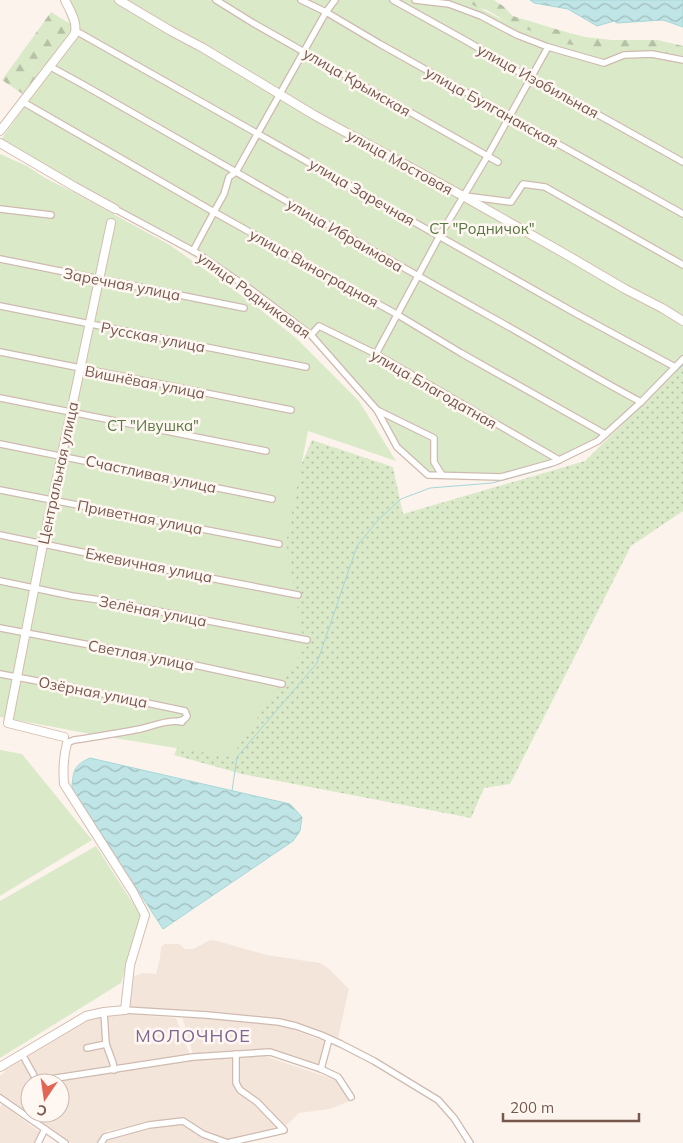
<svg xmlns="http://www.w3.org/2000/svg" width="683" height="1143" font-family="Mulish,sans-serif">
<style>
.residential{fill:#f4e5da;fill-rule:evenodd}
.grass{fill:url(#grass-dots)}
.forest{fill:url(#forest-firs)}
.green{fill:#daeac9}
.water{fill:url(#water-waves);stroke:#a6d6d8}
.lines{fill:none;stroke-linecap:round;stroke-linejoin:round}
.stream{stroke:#a6d6d8;stroke-width:1}
.street-casing{stroke:#cfbab0;stroke-width:8}
.secondary-casing{stroke:#d4bdb0;stroke-width:10}
.street{stroke:#fff;stroke-width:5.5}
.secondary{stroke:#fff;stroke-width:8}
.labels{text-anchor:middle;dominant-baseline:central;stroke-width:5;stroke-linejoin:round;paint-order:stroke}
.street-label{font-size:15px;fill:#78584e;stroke:#fff8f2}
.park-label{font-size:15px;fill:#587743;stroke:#fff8f2}
.quarter-label{font-size:18px;letter-spacing:1px;fill:#7f6693;stroke:#fff8f2}
</style>
<defs>
<pattern id="grass-dots" width="8" height="8" patternUnits="userSpaceOnUse" patternTransform="scale(1.25)"><rect width="8" height="8" fill="#daeac9"/><path d="M2 2h.1M6 6h.1" fill="none" stroke="#b6c0a5" stroke-width="1.8" stroke-linecap="round"/></pattern>
<pattern id="forest-firs" width="22" height="20" patternUnits="userSpaceOnUse" patternTransform="scale(1.25)"><rect width="22" height="20" fill="#daeac9"/><path d="M5 1l3.5 6h-7zM16 11l3.5 6h-7z" fill="#b6c0a5"/></pattern>
<pattern id="water-waves" width="16" height="10" patternUnits="userSpaceOnUse" patternTransform="scale(1.25)"><rect width="16" height="10" fill="#c0e5e6"/><path d="M0 5q4-4 8 0t8 0" fill="none" stroke="#a1bcbd"/></pattern>
</defs>
<rect width="100%" height="100%" fill="#fcf4ec"/>
<!-- residential -->
<g class="residential">
<path d="M210 940 217 941 267 955 320 963 329 969 349 989 338 1038 280 1019 127 1008 131 977 143 973 156 974 160 958 161 947 164 944H179L185 949H193Z"/>
<path d="M129 1014 176 1018 190 1055 117 1067 116 1060 108 1044 106 1015Z"/>
<path d="M98 1016 102 1017 111 1068 38 1079 25 1055 81 1022Z"/>
<path d="M182 1016 281 1025 326 1042 319 1067 271 1051 193 1055Z"/>
<path d="M259 1054 339 1081 350 1101 330 1109 299 1113 284 1128 242 1090 237 1083 238 1057Z"/>
<path d="M233 1057 234 1084 244 1096 264 1111 281 1129 228 1141 203 1132 183 1119 146 1123 107 1131 98 1143H70L0 1094V1076L4 1073 6 1066 17 1060 22 1062 31 1078 36 1083 192 1060ZM30 1083H60V1113H30Z"/>
<path d="M2 1104 41 1133 35 1143H0V1107Z"/>
<path d="M185 1124 222 1143H104L107 1138 111 1137 155 1128Z"/>
</g>
<!-- grass -->
<path class="grass" d="M683 365V511L631 546 510 784 484 788 471 818 242 774 174 755 312 440 393 467 403 514 585 461Z"/>
<!-- forest -->
<g class="forest">
<path d="M443 0H494L503 6 513 16 559 30 585 37 612 40H658L683 46V56L657 51 609 53 584 52 507 22 487 10Z"/>
<path d="M51 12 72 25 71 39 24 95 2 80Z"/>
</g>
<!-- green -->
<g class="green">
<path d="M64 0H449L469 3 507 22 566 44 680 61 683 63V356L599 437 550 463 504 478 430 479 395 447 372 407 311 339 223 274 0 141 74 36 65 11Z"/>
<path d="M0 154 27 166 45 178 71 191 170 245 252 303 296 338 359 401 396 461 308 431 286 543 305 648 231 757 96 735 0 717Z"/>
<path d="M0 750 22 754 92 840 0 896Z"/>
<path d="M96 846 141 916 121 983 0 1058V901Z"/>
</g>
<!-- water -->
<g class="water">
<path d="M530 0H683V27L663 20 617 23 614 21 597 26 568 9 534 3Z"/>
<path d="M90 758 290 804 302 817 300 831 293 841 163 929 72 788C73 771 74 765 90 758Z"/>
</g>
<g class="lines">
<!-- stream -->
<g class="stream">
<path d="M660 386 683 365"/>
<path d="M602 441 612 432"/>
<path d="M232 791 237 757 317 663 357 546 378 520 401 499 430 488 492 483 551 467 556 464"/>
</g>
<defs>
<g id="street">
<path d="M216 0 253 23 498 162"/>
<path d="M301 0 326 12 380 44 683 214"/>
<path d="M393 0 470 43 550 90 597 114 683 162"/>
<path d="M415 0 449 4 481 16 517 35 548 47 604 63 624 55 652 54 683 60"/>
<path d="M76 31 575 313 675 367"/>
<path d="M49 66 82 84C219 162 355 241 493 318 542 345 590 375 641 402"/>
<path d="M23 102 214 212 398 315 461 353 605 434"/>
<path d="M465 196 511 202 523 184 545 187 683 265"/>
<path d="M0 209 51 215"/>
<path d="M115 209 197 253 250 289 311 335 377 410 397 447 428 475 501 477 555 462 598 441 641 402 683 359"/>
<path d="M193 251 214 212 224 194 229 177 236 172 326 12 335 0"/>
<path d="M0 259 244 308"/>
<path d="M0 306 306 367"/>
<path d="M311 335 319 326 376 354 559 460"/>
<path d="M0 352 291 410"/>
<path d="M376 354 439 237 487 157 548 47"/>
<path d="M0 398 266 451"/>
<path d="M377 410 434 438V462L442 475"/>
<path d="M0 444 272 499"/>
<path d="M0 490 279 544"/>
<path d="M0 535 163 569 298 595"/>
<path d="M0 581 72 596 100 600 307 640"/>
<path d="M0 628 190 664 282 684"/>
<path d="M0 674 85 690 185 711 187 716C185 720 183 720 179 721"/>
<path d="M67 743 74 740C96 737 118 733 140 729 153 726 169 719 182 722"/>
<path d="M125 1010 207 1015 279 1022 296 1026 321 1035 341 1044 374 1061 438 1100 454 1118 470 1143"/>
<path d="M104 1012 106 1044 113 1063 114 1070"/>
<path d="M87 1048 106 1044"/>
<path d="M22 1054 37 1081 193 1057 270 1052 321 1069 338 1077 351 1097"/>
<path d="M321 1069 329 1039"/>
<path d="M0 1098 65 1143"/>
<path d="M38 1143 45 1129"/>
<path d="M101 1143 105 1137 149 1125 183 1121 203 1134 228 1143"/>
<path d="M227 1143 284 1130 257 1102 240 1090 236 1083V1054"/>
</g>
<g id="secondary">
<path d="M119 0 171 31 203 48 314 115 463 196 567 255 625 289 662 308 683 321"/>
<path d="M0 131 74 35C79 24 70 11 65 0"/>
<path d="M0 143 75 187 115 209"/>
<path d="M64 737 8 723 43 544 111 223"/>
<path d="M0 1067 86 1016 104 1012 125 1010 130 965 145 915 133 892 64 784C63 770 63 757 67 743"/>
</g>
</defs>
<!-- street casing -->
<use href="#street" class="street-casing"/>
<!-- secondary casing -->
<use href="#secondary" class="secondary-casing"/>
<!-- street -->
<use href="#street" class="street"/>
<!-- secondary -->
<use href="#secondary" class="secondary"/>
</g>
<g class="labels">
<!-- street labels -->
<g class="street-label">
<text transform="translate(538 81) rotate(29)">улица Изобильная</text>
<text transform="translate(357 82) rotate(30)">улица Крымская</text>
<text transform="translate(492 107) rotate(29)">улица Булганакская</text>
<text transform="translate(400 162) rotate(29)">улица Мостовая</text>
<text transform="translate(362 192) rotate(30)">улица Заречная</text>
<text transform="translate(345 235) rotate(30)">улица Ибраимова</text>
<text transform="translate(314 268) rotate(29)">улица Виноградная</text>
<text transform="translate(122 284) rotate(11)">Заречная улица</text>
<text transform="translate(254 295) rotate(36)">улица Родниковая</text>
<text transform="translate(153 337) rotate(11)">Русская улица</text>
<text transform="translate(145 382) rotate(11)">Вишнёвая улица</text>
<text transform="translate(434 389) rotate(30)">улица Благодатная</text>
<text transform="translate(58 473) rotate(-78)">Центральная улица</text>
<text transform="translate(151 474) rotate(12)">Счастливая улица</text>
<text transform="translate(140 517) rotate(11)">Приветная улица</text>
<text transform="translate(149 565) rotate(11)">Ежевичная улица</text>
<text transform="translate(153 611) rotate(11)">Зелёная улица</text>
<text transform="translate(141 655) rotate(11)">Светлая улица</text>
<text transform="translate(93 692) rotate(11)">Озёрная улица</text>
</g>
<!-- park labels -->
<g class="park-label">
<text x="482" y="228">СТ "Родничок"</text>
<text x="153" y="425">СТ "Ивушка"</text>
</g>
<!-- quarter labels -->
<g class="quarter-label">
<text x="193" y="1035">МОЛОЧНОЕ</text>
</g>
</g>
<!-- north arrow -->
<g transform="translate(45 1098) rotate(193)"><circle r="24" fill="#fff8f2" stroke="#c9b8b0"/>
<path d="M0-4L9 19L0 12L-9 19Z" fill="#e26555"/>
<text y="-8" font-size="14" font-weight="bold" text-anchor="middle" fill="#78584e">С</text>
</g>
<!-- scale -->
<path d="M503 1113v8h136v-8" fill="none" stroke="#78584e" stroke-width="2.5"/>
<text x="510" y="1113" font-size="15" fill="#78584e" stroke="#fff8f2" stroke-width="4" paint-order="stroke">200 m</text>
</svg>
